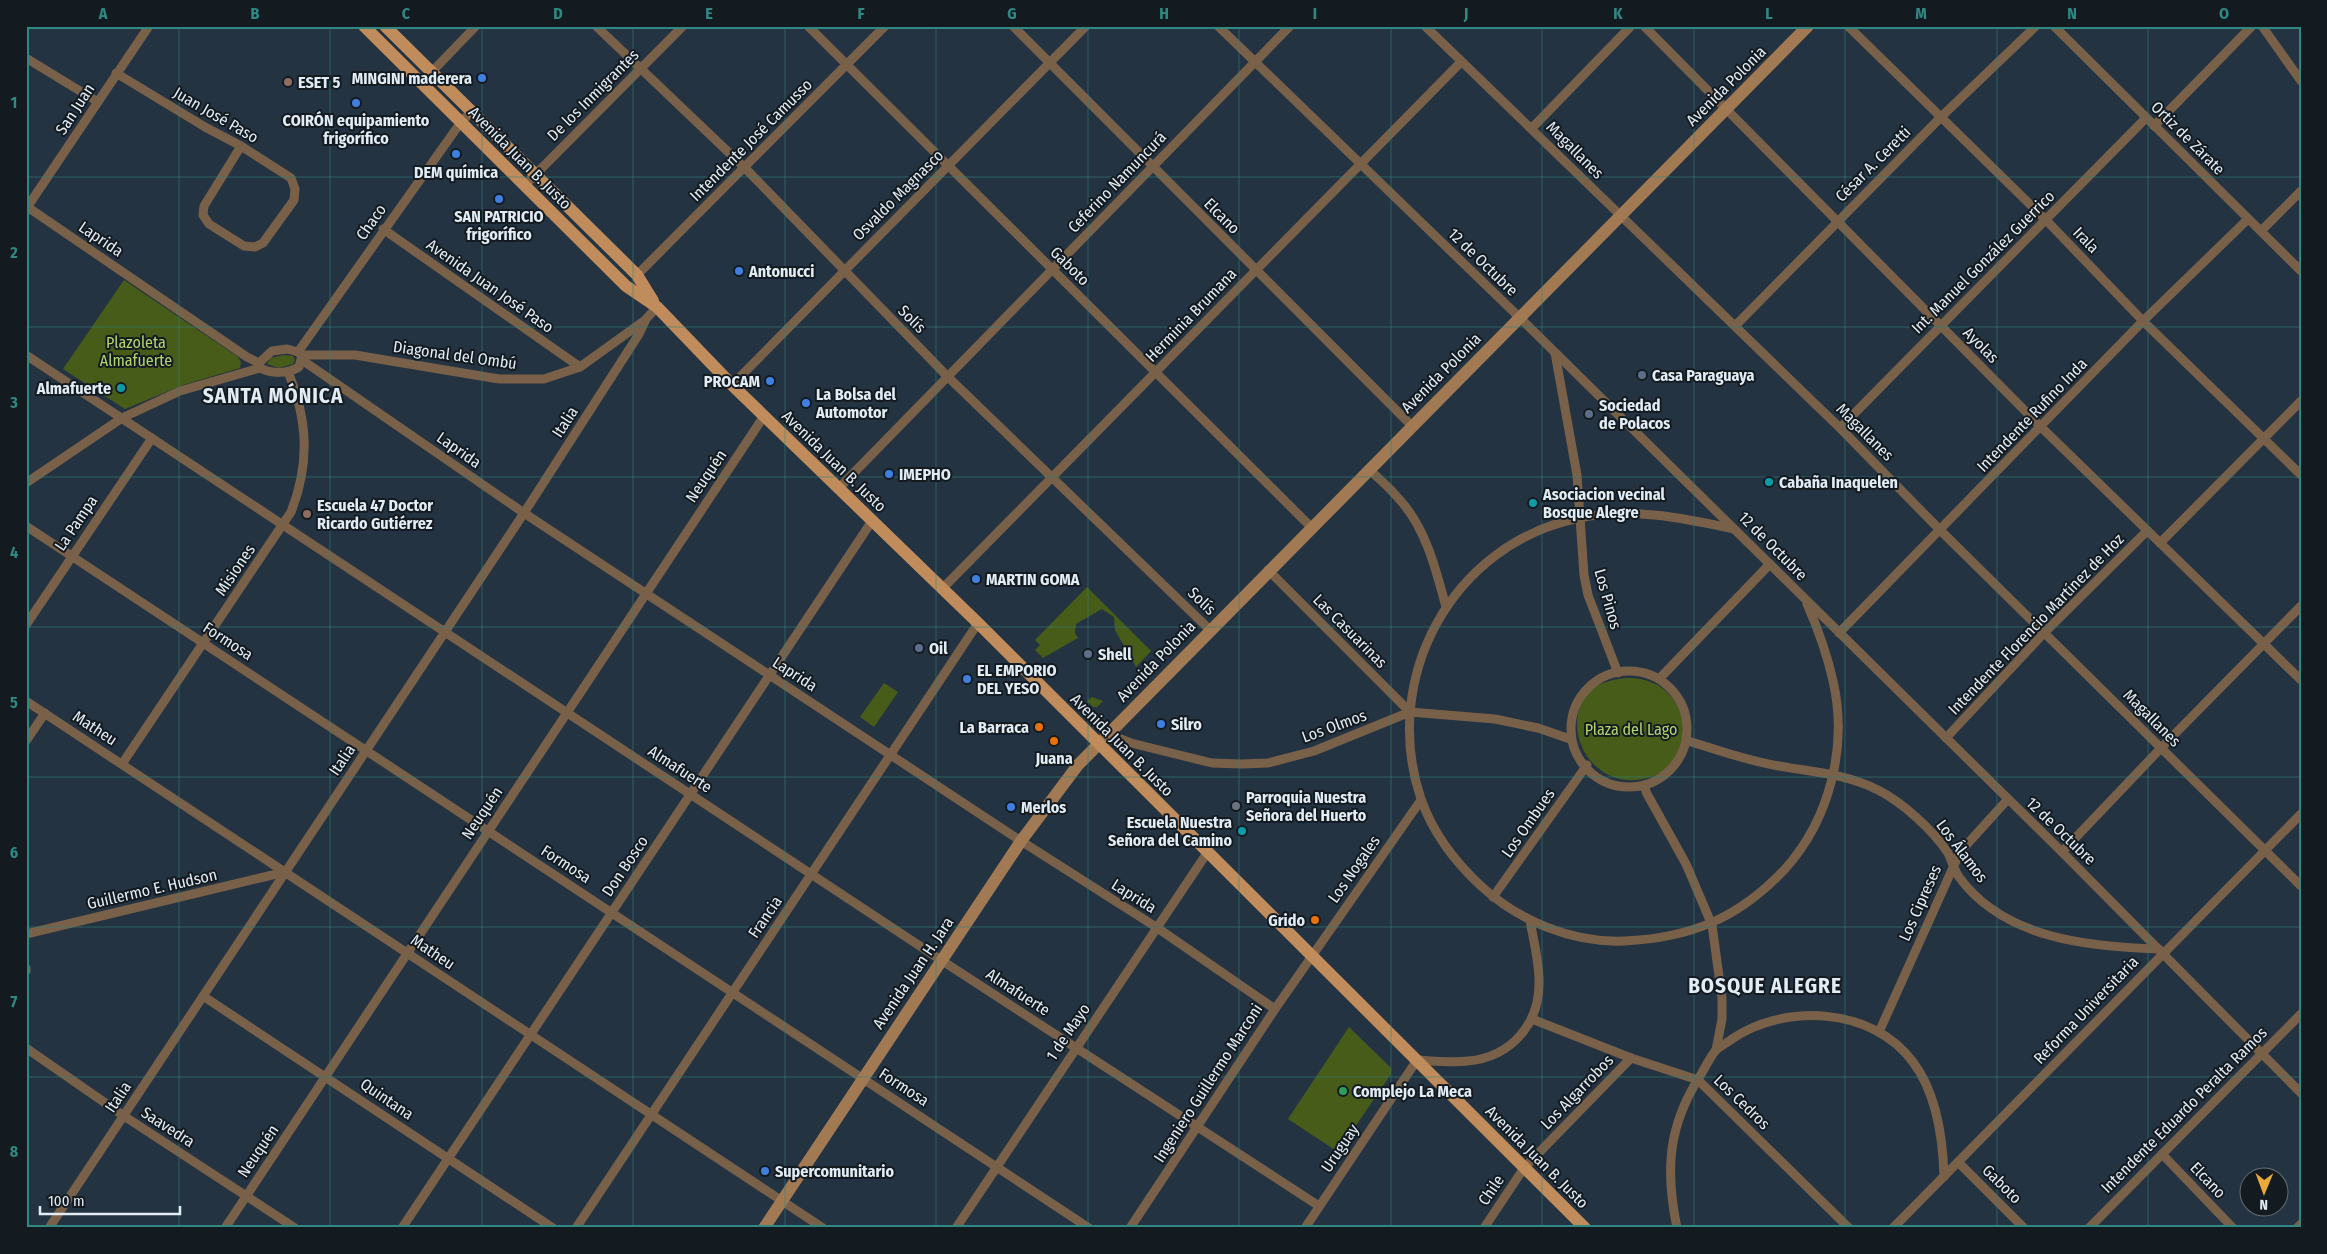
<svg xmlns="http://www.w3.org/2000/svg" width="2327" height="1254" font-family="'Fira Sans Condensed',sans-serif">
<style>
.green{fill:#485c1a}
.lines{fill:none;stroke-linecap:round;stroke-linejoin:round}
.street{stroke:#796049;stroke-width:9}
.secondary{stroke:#a17953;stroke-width:12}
.primary{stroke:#c08c5b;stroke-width:12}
.grid{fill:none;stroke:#2f8882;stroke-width:1;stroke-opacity:0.55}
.shop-dot{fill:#3f7fe0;stroke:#131a20;stroke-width:2}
.education-dot{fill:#8d6e63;stroke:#131a20;stroke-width:2}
.service-dot{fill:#5c6f8a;stroke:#131a20;stroke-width:2}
.culture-dot{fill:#0f9aa8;stroke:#131a20;stroke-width:2}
.food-dot{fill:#e8710a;stroke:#131a20;stroke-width:2}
.worship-dot{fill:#6b7280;stroke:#131a20;stroke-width:2}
.leisure-dot{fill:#2e9e5b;stroke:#131a20;stroke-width:2}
.labels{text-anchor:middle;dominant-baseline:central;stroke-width:4;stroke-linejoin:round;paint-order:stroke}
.poi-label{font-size:16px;font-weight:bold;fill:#e2ecf5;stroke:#131a20;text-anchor:start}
.street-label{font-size:16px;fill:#e2ecf5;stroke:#131a20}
.park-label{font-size:16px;fill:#b2d56d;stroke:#131a20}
.district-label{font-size:21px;font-weight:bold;letter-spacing:1px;fill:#e2ecf5;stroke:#131a20}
.neatline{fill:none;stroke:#2f8882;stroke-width:2}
.grid-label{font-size:16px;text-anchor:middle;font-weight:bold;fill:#2f8882}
</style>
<rect width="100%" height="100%" fill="#243341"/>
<!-- green -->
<g class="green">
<path d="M124 280 238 357 241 362 240 368 183 385 125 409 63 369Z"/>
<path d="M283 355 293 356 295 360 293 364 278 368 267 364 271 358Z"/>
<path d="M1087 587 1151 651 1136 667 1115 630 1114 617 1102 609 1076 624 1075 633 1078 638 1043 658 1035 650 1040 645 1035 640Z"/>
<path d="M1626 678C1694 675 1708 772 1637 780 1599 784 1569 746 1579 710 1581 701 1586 693 1593 688 1602 682 1615 679 1626 678Z"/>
<path d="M884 683 898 692 874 727 860 717Z"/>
<path d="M1092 697 1103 701 1097 707H1093L1087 701Z"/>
<path d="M1349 1027 1391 1068V1074L1338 1152 1288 1119Z"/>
</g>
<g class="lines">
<!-- street -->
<g class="street">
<path d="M596 26 745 168 948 377 1209 629"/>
<path d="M808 26 1311 527"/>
<path d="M1013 26 1412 426"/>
<path d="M1218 26 1519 317 2062 852 2301 1093"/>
<path d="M1425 26 1840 428 1941 531 2301 886"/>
<path d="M1644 26 2041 427 2301 680"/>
<path d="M1848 26 2046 220 2143 321 2301 475"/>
<path d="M2054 26 2301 271"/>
<path d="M2262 26 2301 81"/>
<path d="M26 58 98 102"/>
<path d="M116 73 205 127 241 146 291 178 295 189 294 200 263 243 255 247 244 246 209 224 203 215 204 206 241 146"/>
<path d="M421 83 476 26"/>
<path d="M2154 126 2252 26"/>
<path d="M1532 128 1631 26"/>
<path d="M525 185 683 26"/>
<path d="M26 206 247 357 259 363"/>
<path d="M26 209 149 26"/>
<path d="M383 229 580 367"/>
<path d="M2261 231 2301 191"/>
<path d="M637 275 885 26"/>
<path d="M1736 325 1941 117 2036 26"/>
<path d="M287 349 298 352 302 355 299 367C287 374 272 374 260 368L259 363 272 351Z"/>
<path d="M298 352 461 122 471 112"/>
<path d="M1555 353 1577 475 1584 575 1588 595 1618 673"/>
<path d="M26 355 941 960 1319 1206"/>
<path d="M302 355H355L499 379H544L580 367 644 321"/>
<path d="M302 360 524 513 1021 841 1156 927 1275 1009"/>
<path d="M732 385 1086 26"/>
<path d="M1840 428 2146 118"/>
<path d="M1369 469C1379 479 1390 488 1399 499 1426 528 1436 570 1446 607"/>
<path d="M26 483 122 418 180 391 260 368"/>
<path d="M839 488 1290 26"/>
<path d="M26 526 1089 1228"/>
<path d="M1734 529C1684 518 1630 507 1579 518 1452 544 1380 678 1421 799 1433 833 1455 862 1481 886 1519 921 1572 943 1624 941 1691 938 1739 918 1785 869 1830 819 1848 746 1833 681 1827 654 1818 629 1807 604"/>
<path d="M2160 543 2301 401"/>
<path d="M1268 570 1410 712"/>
<path d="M942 589 1461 62"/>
<path d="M26 625 152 438"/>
<path d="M1839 633 2143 321 2248 219"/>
<circle cx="1629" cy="729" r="58"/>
<path d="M1659 679 1770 564"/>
<path d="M26 701 823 1228"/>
<path d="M1108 734 1131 743 1212 763 1242 764 1268 763 1314 751 1410 712 1495 719 1538 728 1570 739"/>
<path d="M1946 738 2044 633 2147 531"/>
<path d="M26 741 45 713"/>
<path d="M1688 741C1718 750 1748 761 1779 766 1813 772 1847 774 1878 790 1902 802 1933 830 1948 853 1952 861 1954 870 1959 877 2004 939 2090 947 2159 949"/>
<path d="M122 764 291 512C310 463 308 420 288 372"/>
<path d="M1645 785 1646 792 1686 864 1712 925 1722 998V1019L1716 1050"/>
<path d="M2062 852 2161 748 2301 606"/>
<path d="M1493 897 1587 765"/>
<path d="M26 934 285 872"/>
<path d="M26 968V971"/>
<path d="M203 996 553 1228"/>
<path d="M1532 1019 1631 1058 1698 1080 1849 1228"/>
<path d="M1879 1032 1960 852 2008 799"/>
<path d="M26 1048 124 1116 295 1228"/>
<path d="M2162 1154 2233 1228"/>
<path d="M1958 1162 2024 1228"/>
<path d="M49 1228 524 513 639 334 646 319 657 307"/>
<path d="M225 1228 764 416"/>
<path d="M402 1228 872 521"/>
<path d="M576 1228 978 623"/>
<path d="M956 1228 1207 853"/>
<path d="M1130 1228 1275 1009 1421 800"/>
<path d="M1305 1228 1417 1060C1434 1061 1451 1063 1468 1061 1511 1057 1540 1024 1539 981 1539 960 1533 939 1530 920"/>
<path d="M1484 1228 1524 1168 1631 1058"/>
<path d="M1677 1228C1665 1170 1668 1126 1700 1076 1705 1068 1710 1057 1716 1050 1720 1046 1727 1043 1732 1039 1785 1003 1873 1007 1913 1062 1937 1094 1943 1138 1944 1177"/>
<path d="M1893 1228 2301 814"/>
<path d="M2089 1228 2301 1014"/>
<path d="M2297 1228 2301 1224"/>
</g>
<!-- secondary -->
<path class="secondary" d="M764 1228 1021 841 1078 765 1808 26"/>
<!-- primary -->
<g class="primary">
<path d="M364 26 626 286 657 307 732 385 978 623 1585 1228"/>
<path d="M385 26 637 275 653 301"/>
</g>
</g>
<!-- grid -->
<path class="grid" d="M179 26V1228M330 26V1228M482 26V1228M633 26V1228M785 26V1228M936 26V1228M1088 26V1228M1239 26V1228M1391 26V1228M1542 26V1228M1694 26V1228M1845 26V1228M1997 26V1228M2148 26V1228M26 177H2301M26 327H2301M26 477H2301M26 627H2301M26 777H2301M26 927H2301M26 1077H2301"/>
<!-- markers -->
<g class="shop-dot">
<circle cx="482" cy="78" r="5"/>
<circle cx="356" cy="103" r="5"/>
<circle cx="456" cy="154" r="5"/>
<circle cx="499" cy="199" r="5"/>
<circle cx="739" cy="271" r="5"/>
<circle cx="770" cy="381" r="5"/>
<circle cx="806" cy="403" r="5"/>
<circle cx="889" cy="474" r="5"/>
<circle cx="976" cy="579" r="5"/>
<circle cx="967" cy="679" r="5"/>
<circle cx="1161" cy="724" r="5"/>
<circle cx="1011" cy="807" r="5"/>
<circle cx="765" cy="1171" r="5"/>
</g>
<g class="education-dot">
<circle cx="288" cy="82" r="5"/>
<circle cx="307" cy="514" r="5"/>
</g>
<g class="service-dot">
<circle cx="1642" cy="375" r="5"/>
<circle cx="1589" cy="414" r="5"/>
<circle cx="919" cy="648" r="5"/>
<circle cx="1088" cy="654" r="5"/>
</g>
<g class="culture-dot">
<circle cx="121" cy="388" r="5"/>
<circle cx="1769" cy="482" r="5"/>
<circle cx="1533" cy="503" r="5"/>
<circle cx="1242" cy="831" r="5"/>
</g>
<g class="food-dot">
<circle cx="1039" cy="727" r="5"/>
<circle cx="1054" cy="741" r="5"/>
<circle cx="1315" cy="920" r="5"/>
</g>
<circle class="worship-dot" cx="1236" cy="806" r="5"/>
<circle class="leisure-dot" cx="1343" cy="1091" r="5"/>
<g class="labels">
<!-- poi labels -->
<g class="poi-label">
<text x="472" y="78" text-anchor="end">MINGINI maderera</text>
<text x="298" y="82">ESET 5</text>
<text x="356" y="120" text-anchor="middle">COIRÓN equipamiento<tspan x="356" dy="18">frigorífico</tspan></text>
<text x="456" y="172" text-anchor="middle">DEM química</text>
<text x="499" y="216" text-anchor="middle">SAN PATRICIO<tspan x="499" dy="18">frigorífico</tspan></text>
<text x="749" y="271">Antonucci</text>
<text x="1652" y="375">Casa Paraguaya</text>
<text x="760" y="381" text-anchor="end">PROCAM</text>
<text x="111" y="388" text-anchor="end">Almafuerte</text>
<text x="816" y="394">La Bolsa del<tspan x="816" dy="18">Automotor</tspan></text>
<text x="1599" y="405">Sociedad<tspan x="1599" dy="18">de Polacos</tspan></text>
<text x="899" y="474">IMEPHO</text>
<text x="1779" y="482">Cabaña Inaquelen</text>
<text x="1543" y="494">Asociacion vecinal<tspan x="1543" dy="18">Bosque Alegre</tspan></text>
<text x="317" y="505">Escuela 47 Doctor<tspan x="317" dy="18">Ricardo Gutiérrez</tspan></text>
<text x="986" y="579">MARTIN GOMA</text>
<text x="929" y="648">Oil</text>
<text x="1098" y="654">Shell</text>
<text x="977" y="670">EL EMPORIO<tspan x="977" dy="18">DEL YESO</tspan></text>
<text x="1171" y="724">Silro</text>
<text x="1029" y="727" text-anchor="end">La Barraca</text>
<text x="1054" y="758" text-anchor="middle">Juana</text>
<text x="1246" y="797">Parroquia Nuestra<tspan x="1246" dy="18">Señora del Huerto</tspan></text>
<text x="1021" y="807">Merlos</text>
<text x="1232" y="822" text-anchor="end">Escuela Nuestra<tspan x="1232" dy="18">Señora del Camino</tspan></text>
<text x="1305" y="920" text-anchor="end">Grido</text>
<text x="1353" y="1091">Complejo La Meca</text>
<text x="775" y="1171">Supercomunitario</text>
</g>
<!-- street labels -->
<g class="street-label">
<text transform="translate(1726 86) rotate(-45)">Avenida Polonia</text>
<text transform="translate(593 95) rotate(-45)">De los Inmigrantes</text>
<text transform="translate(75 109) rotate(-57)">San Juan</text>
<text transform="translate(216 115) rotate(30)">Juan José Paso</text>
<text transform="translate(2188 138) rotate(45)">Ortiz de Zárate</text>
<text transform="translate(751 140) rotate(-45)">Intendente José Camusso</text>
<text transform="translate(1575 150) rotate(45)">Magallanes</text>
<text transform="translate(520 158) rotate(45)">Avenida Juan B. Justo</text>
<text transform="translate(1873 164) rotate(-45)">César A. Ceretti</text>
<text transform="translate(1117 182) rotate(-46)">Ceferino Namuncurá</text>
<text transform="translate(898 195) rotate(-45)">Osvaldo Magnasco</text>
<text transform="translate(1222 216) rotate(45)">Elcano</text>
<text transform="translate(371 222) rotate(-55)">Chaco</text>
<text transform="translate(101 239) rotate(34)">Laprida</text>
<text transform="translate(2086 240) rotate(46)">Irala</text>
<text transform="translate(1483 262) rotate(44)">12 de Octubre</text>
<text transform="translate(1983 262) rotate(-45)">Int. Manuel González Guerrico</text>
<text transform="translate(1070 266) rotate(45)">Gaboto</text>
<text transform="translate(490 286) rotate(35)">Avenida Juan José Paso</text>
<text transform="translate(1191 315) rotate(-46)">Herminia Brumana</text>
<text transform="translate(912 319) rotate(45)">Solís</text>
<text transform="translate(1981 345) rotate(45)">Ayolas</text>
<text transform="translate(455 355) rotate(8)">Diagonal del Ombú</text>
<text transform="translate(1441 373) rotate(-45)">Avenida Polonia</text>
<text transform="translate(2032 415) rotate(-46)">Intendente Rufino Inda</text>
<text transform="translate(565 422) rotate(-57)">Italia</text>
<text transform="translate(1865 432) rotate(45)">Magallanes</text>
<text transform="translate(459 450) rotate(35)">Laprida</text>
<text transform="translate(834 461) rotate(44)">Avenida Juan B. Justo</text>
<text transform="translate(706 476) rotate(-56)">Neuquén</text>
<text transform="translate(76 523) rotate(-56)">La Pampa</text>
<text transform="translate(1773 546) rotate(45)">12 de Octubre</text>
<text transform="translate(235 570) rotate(-56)">Misiones</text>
<text transform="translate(1608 599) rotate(74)">Los Pinos</text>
<text transform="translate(1202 601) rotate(44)">Solís</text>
<text transform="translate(2036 624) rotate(-46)">Intendente Florencio Martínez de Hoz</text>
<text transform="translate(1350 631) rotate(45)">Las Casuarinas</text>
<text transform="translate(228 641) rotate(33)">Formosa</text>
<text transform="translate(1156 661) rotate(-46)">Avenida Polonia</text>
<text transform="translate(795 674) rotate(33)">Laprida</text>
<text transform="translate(2152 718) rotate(45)">Magallanes</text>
<text transform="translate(1334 726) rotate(-20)">Los Olmos</text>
<text transform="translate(95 728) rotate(33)">Matheu</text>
<text transform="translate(1122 745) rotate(45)">Avenida Juan B. Justo</text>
<text transform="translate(342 760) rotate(-56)">Italia</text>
<text transform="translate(680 769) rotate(33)">Almafuerte</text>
<text transform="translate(482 813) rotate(-56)">Neuquén</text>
<text transform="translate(1528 823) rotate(-55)">Los Ombues</text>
<text transform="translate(2061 831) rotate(44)">12 de Octubre</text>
<text transform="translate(1962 851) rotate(53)">Los Álamos</text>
<text transform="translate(566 864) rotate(33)">Formosa</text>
<text transform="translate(625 866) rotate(-56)">Don Bosco</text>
<text transform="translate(1354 869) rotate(-55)">Los Nogales</text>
<text transform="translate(152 889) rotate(-13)">Guillermo E. Hudson</text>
<text transform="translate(1134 896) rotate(32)">Laprida</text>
<text transform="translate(1920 903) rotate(-66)">Los Cipreses</text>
<text transform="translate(765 917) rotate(-56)">Francia</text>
<text transform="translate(433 952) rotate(34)">Matheu</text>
<text transform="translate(913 973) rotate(-56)">Avenida Juan H. Jara</text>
<text transform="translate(1018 992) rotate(33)">Almafuerte</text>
<text transform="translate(2086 1010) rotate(-46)">Reforma Universitaria</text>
<text transform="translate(1068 1032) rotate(-56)">1 de Mayo</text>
<text transform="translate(1208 1083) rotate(-57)">Ingeniero Guillermo Marconi</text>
<text transform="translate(904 1087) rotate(33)">Formosa</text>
<text transform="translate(1577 1092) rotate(-46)">Los Algarrobos</text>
<text transform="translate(118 1097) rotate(-56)">Italia</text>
<text transform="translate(387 1099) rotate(34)">Quintana</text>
<text transform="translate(1742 1102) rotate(44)">Los Cedros</text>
<text transform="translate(2184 1110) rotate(-45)">Intendente Eduardo Peralta Ramos</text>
<text transform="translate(168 1127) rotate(33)">Saavedra</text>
<text transform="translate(1340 1148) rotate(-56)">Uruguay</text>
<text transform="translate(258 1151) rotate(-56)">Neuquén</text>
<text transform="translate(1537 1157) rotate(45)">Avenida Juan B. Justo</text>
<text transform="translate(2208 1180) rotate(46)">Elcano</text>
<text transform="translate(2002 1184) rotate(45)">Gaboto</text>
<text transform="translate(1491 1190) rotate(-56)">Chile</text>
</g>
<!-- park labels -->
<g class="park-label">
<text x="136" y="342">Plazoleta<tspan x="136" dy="18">Almafuerte</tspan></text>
<text x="1631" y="729">Plaza del Lago</text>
</g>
<!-- district labels -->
<g class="district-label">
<text x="273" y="396">SANTA MÓNICA</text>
<text x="1765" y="986">BOSQUE ALEGRE</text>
</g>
</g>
<!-- border -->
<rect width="2327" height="1254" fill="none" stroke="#131a20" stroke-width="55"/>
<!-- north arrow -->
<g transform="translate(2264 1192) rotate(181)"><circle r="24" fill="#131a20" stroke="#666e75"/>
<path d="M0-4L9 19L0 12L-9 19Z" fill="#eaaa39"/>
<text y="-8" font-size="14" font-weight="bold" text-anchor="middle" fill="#e2ecf5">N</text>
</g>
<!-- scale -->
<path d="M40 1206v8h140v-8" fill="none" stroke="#e2ecf5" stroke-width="2.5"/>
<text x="48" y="1206" font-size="15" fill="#e2ecf5" stroke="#131a20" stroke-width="4" paint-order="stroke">100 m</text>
<rect x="28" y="28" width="2272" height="1198" class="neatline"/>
<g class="grid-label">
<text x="103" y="19">A</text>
<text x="255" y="19">B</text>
<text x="406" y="19">C</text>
<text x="558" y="19">D</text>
<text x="709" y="19">E</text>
<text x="861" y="19">F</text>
<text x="1012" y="19">G</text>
<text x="1164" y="19">H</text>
<text x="1315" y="19">I</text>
<text x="1466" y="19">J</text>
<text x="1618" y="19">K</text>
<text x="1769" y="19">L</text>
<text x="1921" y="19">M</text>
<text x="2072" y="19">N</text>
<text x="2224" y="19">O</text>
<text x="14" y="108">1</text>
<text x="14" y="258">2</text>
<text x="14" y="408">3</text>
<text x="14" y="558">4</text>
<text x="14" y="708">5</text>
<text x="14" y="858">6</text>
<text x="14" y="1007">7</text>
<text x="14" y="1157">8</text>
</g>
</svg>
